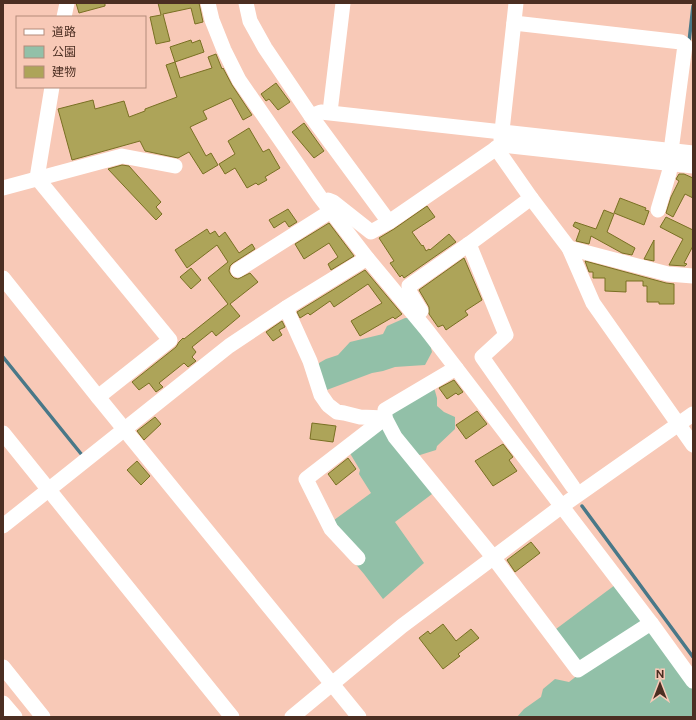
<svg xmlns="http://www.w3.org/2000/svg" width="696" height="720" font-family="'Public Sans','Noto Sans JP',sans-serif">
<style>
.green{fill:#92c0a8}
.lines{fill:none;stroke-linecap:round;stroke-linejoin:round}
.stream{stroke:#497888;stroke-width:3.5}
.building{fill:#ada459;stroke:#797023}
.minor{stroke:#fff;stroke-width:15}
</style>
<rect width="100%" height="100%" fill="#f8c9b7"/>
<!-- green -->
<g class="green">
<path d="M405 318H409L430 344 432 352 425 365 395 367 383 371 372 373 324 391 317 369 319 363 326 359 338 355 350 342 383 334 387 326Z"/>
<path d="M433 384 437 398V406L444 412 455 417V429L437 446 436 450 420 455 411 454 388 412Z"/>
<path d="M384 423 436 491 395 522 424 563 383 599 364 574 353 561 330 523 371 493 359 474 360 470 348 450Z"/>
<path d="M615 585 642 621 583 665 552 632Z"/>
<path d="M651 630 693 690V717H517L524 709 541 697 543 689 555 679 569 682 583 671Z"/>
</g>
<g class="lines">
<!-- stream -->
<g class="stream">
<path d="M689 42 693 6"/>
<path d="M3 357 82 455"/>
<path d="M582 506 693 657"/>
</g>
</g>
<!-- building -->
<g class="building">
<path d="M76 3H105V6L79 13Z"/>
<path d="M158 3H199L203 22 195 24 191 8 163 14 170 41 156 44 150 17 161 15Z"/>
<path d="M191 40 192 43 200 40 204 52 175 62 170 47Z"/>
<path d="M216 54 222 69 223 68 232 85 252 115 243 120 231 98 203 111 207 119 190 127 206 156 211 153 218 165 203 174 189 152 178 158 145 151 140 141 72 160 58 109 93 100 95 109 124 101 129 117 145 111V109L177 97 166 65 175 62 180 78 212 68 208 57Z"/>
<path d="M276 83 290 102 278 110 269 99 266 101 261 94Z"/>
<path d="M304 123 324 151 314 158 292 132Z"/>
<path d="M249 128 263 152 269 149 280 168 265 177 267 180 258 185 256 183 247 188 235 168 225 174 219 164 235 154 228 141Z"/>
<path d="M122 165 129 166 161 202 156 207 162 214 156 220 108 169Z"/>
<path d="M679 174H684L693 178V198L685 194 673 217 666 213 671 197 679 181 676 179Z"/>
<path d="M620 198 646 208 645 210 649 211 644 225 614 213Z"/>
<path d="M427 206 435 217 412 232 422 246 423 245 426 251 429 249 430 250 449 234 456 242 404 278 402 275 400 277 390 263 394 261 379 238 394 229Z"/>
<path d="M288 209 297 222 289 227 285 221 274 228 269 220Z"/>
<path d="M604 210 614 214 607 232 635 248 632 255 622 253 591 236 589 244 576 241 580 230 573 226 575 222 596 229Z"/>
<path d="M666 217 693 230V246L684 263 687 264 685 266 669 265 683 239 660 227Z"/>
<path d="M329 223 354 256 331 270 328 264 338 257 329 243 304 259 295 244Z"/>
<path d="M207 229 210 234 215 231 219 237 225 232 239 253 252 244 255 249 233 263 230 266 229 271 231 275 234 278 238 279 250 273 258 282 230 304 240 316 216 336 212 331 192 347 196 352 192 357 196 361 188 367 184 363 159 383 163 387 156 392 149 383 139 390 132 382 176 347 179 342 183 338 184 339 228 304 208 278 228 262 217 245 187 268 175 250Z"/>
<path d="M654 240V261L644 259Z"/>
<path d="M464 258 482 300 465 311 468 315 446 330 443 325 438 327 429 314V307L419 290Z"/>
<path d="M585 261 666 283 674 284V304H659V302H647V286H643V281H626V292L605 291V278H593V272H589Z"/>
<path d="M191 268 201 280 191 289 180 277Z"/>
<path d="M365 270 402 314 395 319 393 317 360 336 351 321 382 303 368 284 334 307 330 301 310 315 308 313 300 318 297 312Z"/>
<path d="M282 321 285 327 279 330 282 335 273 341 266 332Z"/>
<path d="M454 380 463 392 458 395 456 393 447 399 439 388Z"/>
<path d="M477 411 487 424 466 439 456 425Z"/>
<path d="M155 417 161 424 144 440 137 431Z"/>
<path d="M312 423 336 426 333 442 310 439Z"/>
<path d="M503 444 513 457 509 460 517 471 493 486 475 461Z"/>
<path d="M348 458 356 469 336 485 328 474Z"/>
<path d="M137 461 150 476 141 485 127 470Z"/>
<path d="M531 542 540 553 515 572 507 560Z"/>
<path d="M443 624 456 641 471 629 479 638 458 654 460 656 443 669 419 638 428 631 430 634Z"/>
</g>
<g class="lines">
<!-- minor -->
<g class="minor">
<path d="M208 3 212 20 224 50 239 80 320 197 367 258 426 329 456 368 651 623 693 681"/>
<path d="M246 3 250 21 265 48 311 116 389 222"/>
<path d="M64 17 67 3"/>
<path d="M514 23 681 42 685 45 671 151"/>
<path d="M52 87 37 178 170 340 98 397"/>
<path d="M330 112 343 3"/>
<path d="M311 116 321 112 693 153"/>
<path d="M501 140 516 3"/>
<path d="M496 148 531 198 569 248 593 303 693 445"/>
<path d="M3 188 122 156 175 166"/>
<path d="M328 200 333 202 371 232 389 222 501 145 693 166"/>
<path d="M658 210 669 173 671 164"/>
<path d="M469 244 506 335 482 357 573 487"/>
<path d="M569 248 668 274 693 276"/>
<path d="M238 270 331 211"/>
<path d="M3 278 98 397 359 717"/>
<path d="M286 308 310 361 321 395 328 405 337 412 344 413 360 417 385 418 395 437 493 557 578 670 651 623"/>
<path d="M421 311 410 293 409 286 469 244 531 198"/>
<path d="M3 433 232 717"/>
<path d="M3 526 229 346 286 308 367 258"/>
<path d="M358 558 331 529 306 479 385 418V410L456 368"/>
<path d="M3 667 43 717"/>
<path d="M3 703 15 717"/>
<path d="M292 717 402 626 562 506 693 414"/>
</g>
</g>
<!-- border -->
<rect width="696" height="720" fill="none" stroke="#4b2e22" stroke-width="8"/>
<!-- legend -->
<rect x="16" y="16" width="130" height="72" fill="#f8c9b7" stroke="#b38b7b"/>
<rect x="24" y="29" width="20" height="6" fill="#ffffff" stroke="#b38b7b"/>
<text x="52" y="36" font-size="12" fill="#4b2e22">道路</text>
<rect x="24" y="46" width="20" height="12" fill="#92c0a8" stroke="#b38b7b"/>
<text x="52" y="56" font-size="12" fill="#4b2e22">公園</text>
<rect x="24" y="66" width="20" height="12" fill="#ada459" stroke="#b38b7b"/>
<text x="52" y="76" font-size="12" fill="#4b2e22">建物</text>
<!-- north arrow -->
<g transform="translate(660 684)" stroke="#f8c9b7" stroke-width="3" paint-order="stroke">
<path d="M0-3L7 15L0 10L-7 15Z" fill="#4b2e22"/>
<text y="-6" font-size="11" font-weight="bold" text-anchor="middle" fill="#4b2e22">N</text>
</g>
</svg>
